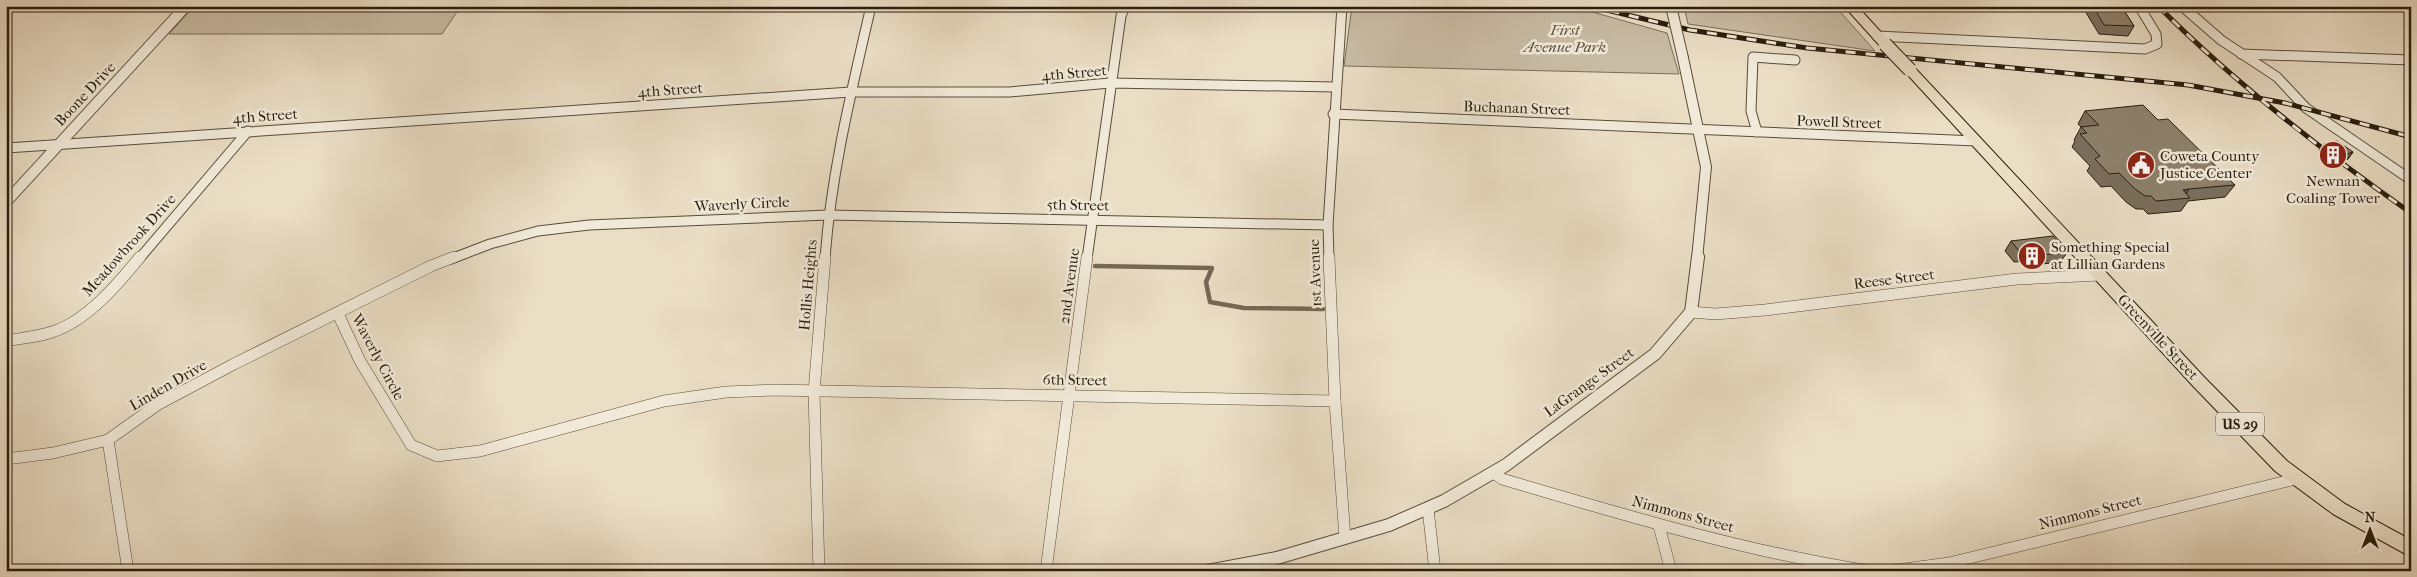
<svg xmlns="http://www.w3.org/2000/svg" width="2417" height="577" font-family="'IM FELL French Canon',serif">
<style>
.green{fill:#c9bda6;stroke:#796d59}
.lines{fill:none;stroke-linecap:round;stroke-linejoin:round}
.stream{stroke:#756955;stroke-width:4.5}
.minor-far1-casing{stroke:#594d3a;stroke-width:11}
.minor-casing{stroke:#594d3a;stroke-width:12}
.tertiary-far1-casing{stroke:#594d3a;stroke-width:12}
.tertiary-casing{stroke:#594d3a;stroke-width:14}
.primary-casing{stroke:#291d0c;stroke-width:2}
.minor-far1{stroke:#f1ead9;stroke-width:9}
.minor{stroke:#f1ead9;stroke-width:11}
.tertiary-far1{stroke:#f1ead9;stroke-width:10}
.tertiary{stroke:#f1ead9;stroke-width:12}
.primary{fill:#eadec5;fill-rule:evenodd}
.rail-casing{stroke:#291d0c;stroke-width:5}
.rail{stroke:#f1ead9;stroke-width:3;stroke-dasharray:10;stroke-linecap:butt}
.tertiary-bridge-casing{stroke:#594d3a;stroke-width:12;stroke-linecap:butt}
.primary-bridge-casing{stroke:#291d0c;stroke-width:15;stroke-linecap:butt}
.tertiary-bridge{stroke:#f1ead9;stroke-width:10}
.primary-bridge{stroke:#eadec5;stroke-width:13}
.wall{fill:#796f5d;stroke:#291d0c}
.shaded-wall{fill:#635a4c;stroke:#291d0c}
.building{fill:#8d816c;stroke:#291d0c}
.labels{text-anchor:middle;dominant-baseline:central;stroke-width:5;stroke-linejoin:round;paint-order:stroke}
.shield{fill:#f1ead9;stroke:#655a4a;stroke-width:1}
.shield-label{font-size:14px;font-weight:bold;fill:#291d0c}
.park-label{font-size:15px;font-style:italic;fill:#594d3a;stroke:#f1ead9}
.street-label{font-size:15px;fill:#291d0c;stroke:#f1ead9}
.poi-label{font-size:15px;fill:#291d0c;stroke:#f1ead9;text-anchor:start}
</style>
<rect width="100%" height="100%" fill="#eadec5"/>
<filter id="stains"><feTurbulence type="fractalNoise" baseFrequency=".004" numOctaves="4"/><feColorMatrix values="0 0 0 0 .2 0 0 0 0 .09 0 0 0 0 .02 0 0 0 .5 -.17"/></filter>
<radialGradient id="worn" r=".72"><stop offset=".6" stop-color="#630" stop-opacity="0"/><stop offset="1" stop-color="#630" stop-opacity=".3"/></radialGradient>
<!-- green -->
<g class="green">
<path d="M194 6H461L442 34H169Z"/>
<path d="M1352 6H1571L1667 33 1679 74 1344 66Z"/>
<path d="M1684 6H1835L1875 51 1688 24Z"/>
</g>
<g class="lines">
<!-- stream -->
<path class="stream" d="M1095 266 1212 268 1206 282 1210 302 1244 308 1323 309"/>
<defs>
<g id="minor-far1">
<path d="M2182 6 2221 40 2277 77 2306 108 2411 180"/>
<path d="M1877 36 2145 49 2157 44 2156 34 2139 6"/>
<path d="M2241 54 2411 60"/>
<path d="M1333 114 1977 141"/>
<path d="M1757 132 1751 111 1753 57 1795 60"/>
<path d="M6 148 851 92H1009L1110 83 1335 87"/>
<path d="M139 259 248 131"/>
<path d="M451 259 490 244 538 231 589 225 828 215 1328 225"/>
<path d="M825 259C831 173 852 89 871 6"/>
<path d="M1087 259 1121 16 1125 6"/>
<path d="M1329 259 1328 225 1342 6"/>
</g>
<g id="minor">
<path d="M1329 257 1335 401 1345 538"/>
<path d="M1691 312 1715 314 1765 310 2017 279 2100 275"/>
<path d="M338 314 360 361 411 445 437 456 480 451 664 401 726 392 773 390 1335 401"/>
<path d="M6 341C21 338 38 337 52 332 87 321 118 284 140 257"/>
<path d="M108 440 128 571"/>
<path d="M6 459 53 453 108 440 157 405 234 364 431 266 454 257"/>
<path d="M1494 473 1502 479C1624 515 1743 551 1869 571"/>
<path d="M1428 509 1435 571"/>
<path d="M1659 526 1671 571"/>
<path d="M819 571 814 392 825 257"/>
<path d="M1046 571 1087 257"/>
<path d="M1890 571 1949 563 2296 479"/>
</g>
<g id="tertiary-far1">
<path d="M1683 58 1706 167 1697 259"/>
<path d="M6 202 186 6"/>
</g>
<path id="tertiary" d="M1208 571 1277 558 1389 525 1444 501 1506 465 1655 354 1691 312 1698 257"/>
<g id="primary">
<path d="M1844 6H1857L1889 41 1891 44 1889 47H1881Z"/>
<path d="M1910 66 1914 67 2205 378 2287 461 2345 504 2411 540V557L2333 514 2275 471 2193 386 1906 73 1904 70Z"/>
</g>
</defs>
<!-- minor-far1 casing -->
<use href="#minor-far1" class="minor-far1-casing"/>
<!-- minor casing -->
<use href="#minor" class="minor-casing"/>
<!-- tertiary-far1 casing -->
<use href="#tertiary-far1" class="tertiary-far1-casing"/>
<!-- tertiary casing -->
<use href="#tertiary" class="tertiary-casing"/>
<!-- primary casing -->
<use href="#primary" class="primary-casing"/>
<!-- minor-far1 -->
<use href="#minor-far1" class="minor-far1"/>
<!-- minor -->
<use href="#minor" class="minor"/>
<!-- tertiary-far1 -->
<use href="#tertiary-far1" class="tertiary-far1"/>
<!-- tertiary -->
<use href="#tertiary" class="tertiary"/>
<!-- primary -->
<use href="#primary" class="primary"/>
<defs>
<g id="rail">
<path d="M1590 6 1690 30 1807 48 2188 85 2285 103 2411 137"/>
<path d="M2158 6C2236 84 2321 150 2411 213"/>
</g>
</defs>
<!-- rail casing -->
<use href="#rail" class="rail-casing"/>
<!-- rail -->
<use href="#rail" class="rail"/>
<defs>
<path id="tertiary-bridge" d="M1671 6 1683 58"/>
<path id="primary-bridge" d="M1885 44 1910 70"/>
</defs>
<!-- tertiary-bridge casing -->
<use href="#tertiary-bridge" class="tertiary-bridge-casing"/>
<!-- primary-bridge casing -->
<use href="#primary-bridge" class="primary-bridge-casing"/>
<!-- tertiary-bridge -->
<use href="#tertiary-bridge" class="tertiary-bridge"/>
<!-- primary-bridge -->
<use href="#primary-bridge" class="primary-bridge"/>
</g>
<!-- wall -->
<g class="wall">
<path d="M2082 6H2121L2134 26 2128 36 2099 34Z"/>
<path d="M2085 111 2158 120 2235 185 2225 197 2188 201 2181 211 2148 214 2143 209H2136L2126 202 2111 186 2101 187 2087 171 2090 166 2072 147 2075 141 2074 140 2081 127 2078 124Z"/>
<path d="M2324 144 2353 152 2348 159 2335 162 2319 151Z"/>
<path d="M2011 241 2067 253 2060 262 2033 265 2029 261 2014 262 2005 251Z"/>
</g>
<!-- shaded-wall -->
<g class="shaded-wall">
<path d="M2353 152 2348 159 2335 162 2340 156Z"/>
<path d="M2189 189 2183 199V190Z"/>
</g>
<!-- building -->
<g class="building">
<path d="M2093 6H2121L2134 26 2104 25Z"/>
<path d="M2143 105 2158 120 2168 119 2235 185 2189 189 2183 190 2190 198 2156 201 2151 196H2145L2135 189 2119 173 2109 174 2095 159 2100 156 2080 134 2087 133 2081 127 2099 125 2085 111Z"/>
<path d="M2337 141 2353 152 2340 156 2324 144Z"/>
<path d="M2053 236 2067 253 2039 255 2036 251 2020 252 2011 241Z"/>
</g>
<!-- icons -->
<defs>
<symbol id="building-disc" viewBox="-11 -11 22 22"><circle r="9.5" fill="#8f2418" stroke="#f1ead9"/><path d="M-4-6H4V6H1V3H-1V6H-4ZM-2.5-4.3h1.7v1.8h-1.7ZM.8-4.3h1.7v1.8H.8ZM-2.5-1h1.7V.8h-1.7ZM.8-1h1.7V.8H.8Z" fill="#fff"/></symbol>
<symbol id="civic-disc" viewBox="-11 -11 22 22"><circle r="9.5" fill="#8f2418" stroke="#f1ead9"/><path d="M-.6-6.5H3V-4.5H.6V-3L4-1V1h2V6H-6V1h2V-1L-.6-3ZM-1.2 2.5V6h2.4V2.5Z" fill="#fff"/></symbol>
</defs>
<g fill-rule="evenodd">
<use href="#building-disc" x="2317" y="139" width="32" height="32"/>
<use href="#civic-disc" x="2125" y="149" width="32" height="32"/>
<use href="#building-disc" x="2016" y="240" width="32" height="32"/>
</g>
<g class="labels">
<!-- shield labels -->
<rect class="shield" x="2216" y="412.5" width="48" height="23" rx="4"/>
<g class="shield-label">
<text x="2240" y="424">US 29</text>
</g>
<!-- park labels -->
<g class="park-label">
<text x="1565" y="30">First<tspan x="1565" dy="17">Avenue Park</tspan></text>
</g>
<!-- street labels -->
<g class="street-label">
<text transform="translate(1074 73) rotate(-5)">4th Street</text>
<text transform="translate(670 90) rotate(-4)">4th Street</text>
<text transform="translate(85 94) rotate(-47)">Boone Drive</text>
<text transform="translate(1517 108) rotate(2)">Buchanan Street</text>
<text transform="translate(265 116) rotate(-4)">4th Street</text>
<text transform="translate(1839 122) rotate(2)">Powell Street</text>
<text transform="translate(742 204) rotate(-3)">Waverly Circle</text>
<text transform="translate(1078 205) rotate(1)">5th Street</text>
<text transform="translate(129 245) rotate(-48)">Meadowbrook Drive</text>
<text transform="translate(1315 273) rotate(-92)">1st Avenue</text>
<text transform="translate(1894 279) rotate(-7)">Reese Street</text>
<text transform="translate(808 285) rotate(-85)">Hollis Heights</text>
<text transform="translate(1069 286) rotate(-82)">2nd Avenue</text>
<text transform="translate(2158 337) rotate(47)">Greenville Street</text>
<text transform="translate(378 357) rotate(62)">Waverly Circle</text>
<text transform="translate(1075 380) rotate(1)">6th Street</text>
<text transform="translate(1589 382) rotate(-36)">LaGrange Street</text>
<text transform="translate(168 385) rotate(-30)">Linden Drive</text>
<text transform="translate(2090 512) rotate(-14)">Nimmons Street</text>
<text transform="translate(1683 514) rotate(15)">Nimmons Street</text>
</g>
<!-- poi labels -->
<g class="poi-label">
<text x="2160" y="156">Coweta County<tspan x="2160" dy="17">Justice Center</tspan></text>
<text x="2333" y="181" text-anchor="middle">Newnan<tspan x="2333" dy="17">Coaling Tower</tspan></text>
<text x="2051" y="247">Something Special<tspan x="2051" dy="17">at Lillian Gardens</tspan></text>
</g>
</g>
<!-- margin -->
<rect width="2417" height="577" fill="none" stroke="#eadec5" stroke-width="25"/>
<rect x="8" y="8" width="2402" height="562" fill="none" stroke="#291d0c" stroke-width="2.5"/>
<rect x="12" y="12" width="2392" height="552" fill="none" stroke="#291d0c"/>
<!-- north arrow -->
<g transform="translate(2370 530)" stroke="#f1ead9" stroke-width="4" paint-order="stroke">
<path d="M0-4L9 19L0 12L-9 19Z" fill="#291d0c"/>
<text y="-8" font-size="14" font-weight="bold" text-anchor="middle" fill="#291d0c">N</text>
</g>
<rect width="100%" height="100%" filter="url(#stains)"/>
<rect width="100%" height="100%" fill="url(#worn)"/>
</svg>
